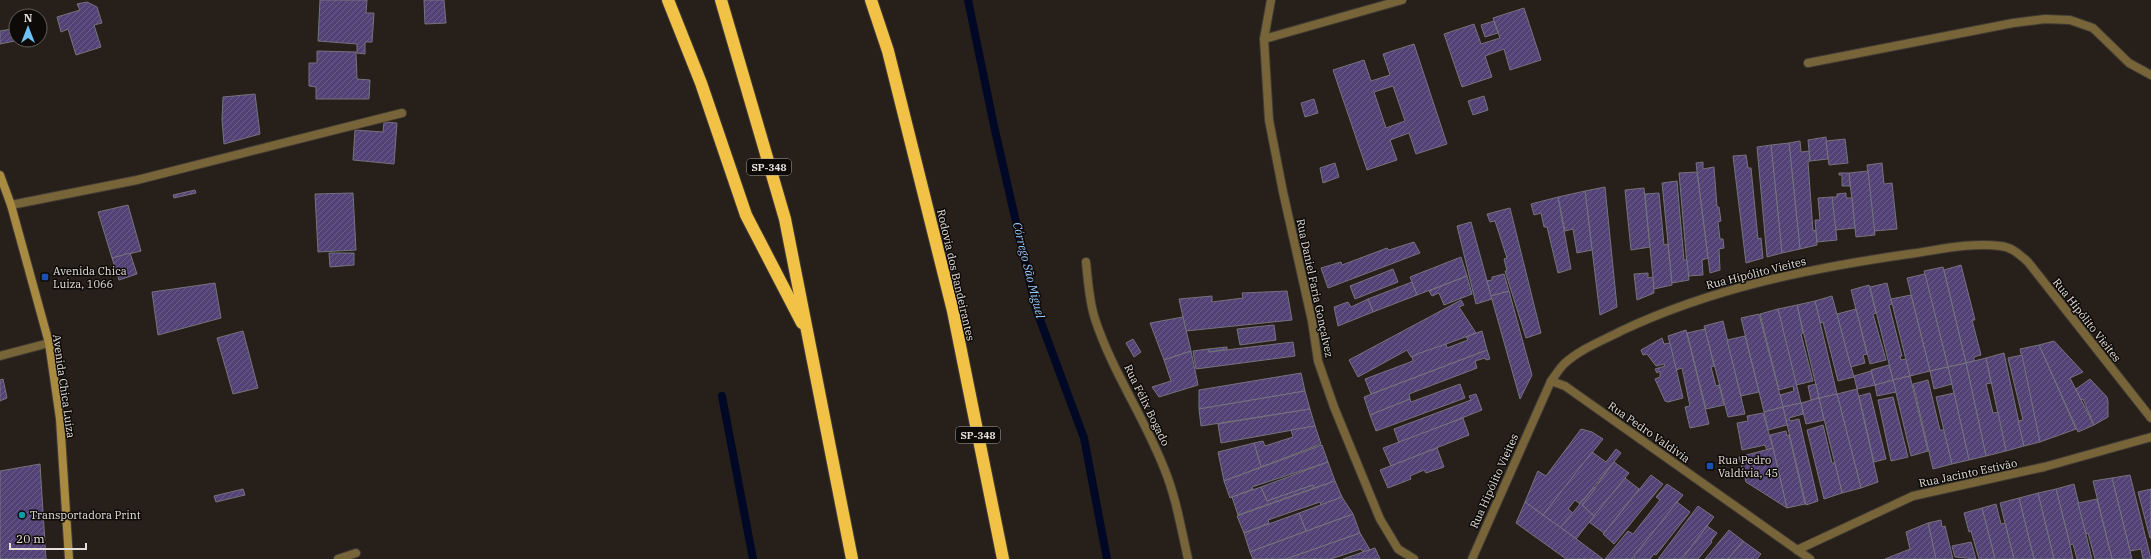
<svg xmlns="http://www.w3.org/2000/svg" width="2151" height="559" font-family="'IBM Plex Serif',serif">
<style>
.lines{fill:none;stroke-linecap:round;stroke-linejoin:round}
.stream{stroke:#000825;stroke-width:8}
.building{fill:url(#building-hatch);stroke:#75737c;fill-rule:evenodd}
.lane-casing{stroke:#413b35;stroke-width:10}
.street-casing{stroke:#413b35;stroke-width:10}
.secondary-casing{stroke:#413b35;stroke-width:10}
.highway-casing{stroke:#413b35;stroke-width:14}
.lane{stroke:#776438;stroke-width:8}
.street{stroke:#776438;stroke-width:8}
.secondary{stroke:#a88a40;stroke-width:8}
.highway{stroke:#f1c246;stroke-width:12}
.transit-dot{fill:#1a4fb4;stroke:#0d0a08;stroke-width:1.5}
.culture-dot{fill:#0f9aa8;stroke:#0d0a08;stroke-width:1.5}
.labels{text-anchor:middle;dominant-baseline:central;stroke-width:3;stroke-linejoin:round;paint-order:stroke}
.shield{fill:#0d0a08;stroke:#a49f9c;stroke-width:1}
.shield-label{font-size:10px;font-weight:bold;fill:#e4dfdb}
.poi-label{font-size:11px;fill:#e4dfdb;stroke:#0d0a08;text-anchor:start}
.street-label{font-size:11px;fill:#e4dfdb;stroke:#0d0a08}
.water-label{font-size:12px;font-style:italic;fill:#97c5fd;stroke:#0d0a08}
</style>
<defs>
<pattern id="building-hatch" width="6" height="6" patternUnits="userSpaceOnUse"><rect width="6" height="6" fill="#534276"/><path d="M-1 1l2-2M0 6l6-6M5 7l2-2" fill="none" stroke="#6c5d89"/></pattern>
</defs>
<rect width="100%" height="100%" fill="#27201a"/>
<g class="lines">
<!-- stream -->
<g class="stream">
<path d="M968 0 994 126 1036 309 1084 438 1107 559"/>
<path d="M722 396 753 559"/>
</g>
</g>
<!-- building -->
<g class="building">
<path d="M320 0H367L366 13H374L372 42H365V54L357 53V44L318 41Z"/>
<path d="M424 0H444L446 23 425 24Z"/>
<path d="M87 2 97 7 102 23 94 25 101 47 76 55 68 29 61 32 57 17 80 10 77 4Z"/>
<path d="M1524 8 1541 60 1510 70 1504 49 1485 56 1492 77 1462 87 1444 34 1474 24 1481 44 1500 38 1493 18Z"/>
<path d="M1494 21 1498 33 1485 37 1481 25Z"/>
<path d="M12 29 15 41 0 44V31Z"/>
<path d="M1414 44 1447 144 1416 154 1409 133 1390 140 1397 160 1367 170 1333 70 1364 60 1371 81 1390 75 1383 54ZM1393 86 1405 121 1386 128 1374 92Z"/>
<path d="M317 51 356 52 357 79 370 80 369 99H316V87L309 86V63H317Z"/>
<path d="M255 94 260 134 224 144 222 120 223 97Z"/>
<path d="M1484 96 1488 110 1473 115 1468 101Z"/>
<path d="M1314 99 1318 113 1305 117 1301 103Z"/>
<path d="M384 122 397 123 394 164 353 160 355 130 383 132Z"/>
<path d="M1826 137 1828 159 1810 161 1808 140Z"/>
<path d="M1845 139 1848 163 1829 165 1826 141Z"/>
<path d="M1800 141 1801 152 1809 151 1810 161 1808 162 1813 231 1816 230 1817 245 1800 249 1789 143Z"/>
<path d="M1789 143 1800 249 1782 253 1771 145Z"/>
<path d="M1771 145 1782 253 1767 257 1757 147Z"/>
<path d="M1746 155 1748 168H1751L1758 239 1761 238 1763 258 1746 263 1733 156Z"/>
<path d="M1703 162V169L1714 167 1717 207H1719L1721 221 1718 222 1720 239H1723L1724 248 1719 249 1720 270 1710 273 1696 163Z"/>
<path d="M1335 163 1339 177 1323 183 1320 168Z"/>
<path d="M1882 163 1884 184 1892 183 1897 229 1874 231 1867 165Z"/>
<path d="M1868 171 1875 235 1856 237 1849 173Z"/>
<path d="M1697 172 1708 258 1702 260 1703 275 1688 276 1679 173Z"/>
<path d="M1839 173H1849L1850 186H1842V175H1839Z"/>
<path d="M1677 181 1684 260H1687L1689 280 1672 283 1662 183Z"/>
<path d="M1605 187 1617 307 1600 315 1585 191Z"/>
<path d="M1644 188 1650 247 1631 250 1625 190Z"/>
<path d="M195 190 196 193 174 198 173 195Z"/>
<path d="M1585 191 1592 250 1577 253 1573 229 1565 231 1558 197Z"/>
<path d="M353 193 356 250 318 252 315 194Z"/>
<path d="M1659 193 1664 245 1668 244 1672 285 1654 289 1645 194Z"/>
<path d="M1846 193V198H1852L1855 228 1835 230 1832 197H1837V194Z"/>
<path d="M1558 197 1571 269 1558 273 1547 227H1544L1541 213 1534 215 1531 204Z"/>
<path d="M1832 197 1837 240 1817 242 1815 220H1820L1818 198Z"/>
<path d="M128 205 141 251 112 258 98 212Z"/>
<path d="M1510 208 1541 333 1526 338 1505 271H1507L1504 259 1507 258 1495 221 1490 222 1487 214Z"/>
<path d="M1471 222 1492 299 1476 304 1457 226Z"/>
<path d="M1414 242 1420 253 1328 288 1321 268 1341 262 1342 265 1387 248 1389 250Z"/>
<path d="M130 253 137 274 119 280 112 258Z"/>
<path d="M329 253H354V265L330 267Z"/>
<path d="M1461 257 1467 276 1417 295 1410 277Z"/>
<path d="M1961 265 1975 320H1972L1981 355 1974 357V361L1966 363 1944 270Z"/>
<path d="M1943 267 1966 363 1948 367 1924 271Z"/>
<path d="M1393 269 1398 282 1355 299 1350 286Z"/>
<path d="M1648 273V278L1653 277 1654 293 1637 300 1634 274Z"/>
<path d="M1504 274 1509 291 1491 296 1487 281 1492 280V277Z"/>
<path d="M1925 274 1948 367 1930 371 1907 278Z"/>
<path d="M1467 276 1472 294 1444 305 1439 293 1432 296 1429 291Z"/>
<path d="M1412 282 1417 295 1373 312 1368 299Z"/>
<path d="M215 283 221 318 158 335 152 292Z"/>
<path d="M1887 283 1892 304 1889 305 1902 356H1900L1901 360 1906 359 1910 376 1893 380 1870 287Z"/>
<path d="M1869 285 1876 313 1873 314 1886 360 1870 364 1851 290Z"/>
<path d="M1287 291 1292 320 1186 331 1179 299 1212 296V302L1243 298 1242 293Z"/>
<path d="M1509 291 1532 375 1520 399 1491 296Z"/>
<path d="M1911 295 1930 371 1910 376 1891 299Z"/>
<path d="M1832 296 1854 377 1838 381 1823 322 1820 323 1815 301Z"/>
<path d="M1368 299 1373 312 1338 326 1334 307 1348 302 1351 307Z"/>
<path d="M1461 300 1464 305 1459 307 1476 333 1411 357 1407 350 1358 377 1349 360Z"/>
<path d="M1815 301 1837 394 1819 398 1797 305Z"/>
<path d="M1797 305 1803 333 1801 334 1813 381 1796 385 1778 309Z"/>
<path d="M1778 309 1801 403 1783 407 1780 395 1794 391 1793 386 1779 390 1760 314Z"/>
<path d="M1856 309 1867 354 1863 355 1865 363 1851 367 1837 314Z"/>
<path d="M1759 314 1783 407 1764 412 1741 318Z"/>
<path d="M1183 317 1191 351 1164 360 1150 323Z"/>
<path d="M1723 321 1745 414 1728 417 1704 326Z"/>
<path d="M1274 325 1276 340 1240 345 1237 329Z"/>
<path d="M1705 329 1714 366 1711 367 1716 386 1719 385 1724 405 1706 409 1687 333Z"/>
<path d="M1686 330 1709 424 1690 428 1685 407 1690 406 1682 368 1676 370 1668 336Z"/>
<path d="M243 331 258 388 233 394 217 338Z"/>
<path d="M1482 331 1487 350 1371 394 1365 379 1413 361 1412 357 1420 353 1446 344 1447 348 1468 340 1466 337Z"/>
<path d="M1745 336 1759 392 1741 396 1727 340Z"/>
<path d="M1662 338 1664 344 1670 343 1683 398 1668 402 1665 401 1655 379 1660 377V371L1657 373 1655 369 1665 366 1664 364 1656 366 1647 354 1643 355 1641 350Z"/>
<path d="M1133 339 1141 352 1134 357 1126 343Z"/>
<path d="M2054 341 2083 372 2070 378 2094 425 2078 432 2039 345Z"/>
<path d="M1293 342 1295 356 1196 369 1193 351 1208 349 1209 352Z"/>
<path d="M2039 345 2076 429 2040 442 2020 349Z"/>
<path d="M1227 347V349L1209 352 1208 349Z"/>
<path d="M1487 350 1490 359 1486 360 1485 358 1475 361 1477 368 1409 394 1410 399 1370 415 1364 397Z"/>
<path d="M1191 351 1198 385 1159 397 1152 387 1171 381 1164 360Z"/>
<path d="M2004 353 2024 446 2006 451 1986 358Z"/>
<path d="M2022 355 2040 442 2024 446 2018 421 2023 420 2008 358Z"/>
<path d="M1986 358 1991 383 1986 384 1993 413 1998 412 2006 451 1986 456 1966 363Z"/>
<path d="M1966 363 1986 456 1969 460 1948 367Z"/>
<path d="M1889 365 1893 380 1875 385 1871 370Z"/>
<path d="M1948 367 1952 384 1934 389 1930 371Z"/>
<path d="M1871 371 1875 385 1857 389 1854 376Z"/>
<path d="M1301 373 1305 391 1199 409V390Z"/>
<path d="M1910 376 1928 451 1911 456 1893 380Z"/>
<path d="M3 379 7 398 0 401V380Z"/>
<path d="M2090 379 2107 397 2108 402V417L2094 425 2083 399 2081 400 2076 389Z"/>
<path d="M1893 380 1896 392 1877 396 1875 385Z"/>
<path d="M1928 380 1940 430H1944L1952 464 1933 469 1913 384Z"/>
<path d="M1460 384 1465 398 1376 431 1370 415 1410 399 1411 402Z"/>
<path d="M1816 384 1819 398 1811 400 1808 386Z"/>
<path d="M1857 389 1878 482 1861 488 1837 394Z"/>
<path d="M1305 391 1310 409 1201 426 1199 409Z"/>
<path d="M1870 393 1886 459 1874 462 1859 396Z"/>
<path d="M1954 393 1969 460 1952 464 1936 397Z"/>
<path d="M1476 394 1482 410 1399 443 1394 429 1471 400 1469 396Z"/>
<path d="M1837 394 1861 488 1842 493 1819 398Z"/>
<path d="M1893 397 1908 457 1891 461 1878 400Z"/>
<path d="M1819 398 1824 420 1806 424 1801 403Z"/>
<path d="M1801 403 1803 414 1789 418 1790 421 1799 419 1818 501 1806 505 1783 407Z"/>
<path d="M1783 407 1787 425 1768 430 1764 412Z"/>
<path d="M1310 409 1315 426 1221 443 1218 424Z"/>
<path d="M1763 413 1773 448 1767 450 1765 445 1742 450 1737 423 1748 421 1747 416Z"/>
<path d="M1463 418 1469 435 1391 466 1383 448Z"/>
<path d="M1823 425 1832 463H1835L1842 493 1824 499 1807 430Z"/>
<path d="M1315 426 1321 444 1261 467 1254 443 1263 441 1265 446 1293 437 1291 430Z"/>
<path d="M1581 429 1592 432 1603 439 1543 515 1525 502 1537 473 1538 471 1546 476Z"/>
<path d="M1786 431 1787 436 1789 435 1805 504 1787 508 1770 435Z"/>
<path d="M1254 443 1261 467 1224 481 1218 452Z"/>
<path d="M1322 445 1328 462 1252 487 1253 489 1230 498 1224 481Z"/>
<path d="M1437 448 1444 467 1426 473 1424 470 1410 476 1411 479 1388 488 1380 470Z"/>
<path d="M1773 448 1787 508 1746 482 1739 457Z"/>
<path d="M1616 449 1621 453 1580 504 1575 500 1568 509 1573 513 1560 528 1543 515 1592 452 1606 462Z"/>
<path d="M1328 462 1335 481 1314 488 1313 485 1267 501 1261 487Z"/>
<path d="M1614 462 1629 473 1594 516 1582 505Z"/>
<path d="M40 464 46 559H0V471Z"/>
<path d="M1651 475 1663 484 1614 544 1603 534Z"/>
<path d="M2130 475 2151 559H2143L2141 549 2130 551 2112 478Z"/>
<path d="M1625 478 1639 489 1604 533 1589 522Z"/>
<path d="M2112 478 2130 551 2132 559H2112L2093 481Z"/>
<path d="M1335 481 1342 497 1321 505 1320 502 1268 520 1269 523 1244 533 1237 516Z"/>
<path d="M1667 484 1683 495 1634 556 1632 559H1605L1628 531 1633 534 1660 500 1656 497Z"/>
<path d="M2074 484 2090 551 2092 559H2077L2073 544 2070 545 2056 489Z"/>
<path d="M1313 485 1314 488 1238 515 1232 497 1261 487 1267 501Z"/>
<path d="M1594 487 1595 489 1582 505 1594 516 1576 539 1560 528Z"/>
<path d="M243 489 245 495 216 502 214 496Z"/>
<path d="M2056 489 2070 545 2073 559H2054L2038 493Z"/>
<path d="M2151 489V538H2150L2138 492Z"/>
<path d="M2038 493 2052 551 2054 559H2034L2019 498Z"/>
<path d="M1342 497 1353 514 1306 531 1299 513Z"/>
<path d="M2019 498 2032 551 2034 559H2014L2000 503Z"/>
<path d="M2097 499 2112 559H2095L2088 533 2086 534 2078 503Z"/>
<path d="M1525 502 1571 535 1603 559H1566L1516 523Z"/>
<path d="M1677 502 1690 512 1656 555 1654 554 1650 559H1634V556Z"/>
<path d="M1996 504 2001 524 2005 523 2014 559H1995L1982 508Z"/>
<path d="M1698 506 1714 517 1713 518 1682 559H1658Z"/>
<path d="M1982 508 1993 551 1995 559H1979L1971 531 1969 532 1964 513Z"/>
<path d="M1299 513 1306 531 1250 552 1244 533Z"/>
<path d="M1353 514 1360 533 1286 559H1253L1250 552Z"/>
<path d="M1941 520 1942 527 1945 526 1953 559H1936L1928 523Z"/>
<path d="M1928 523 1936 559H1885L1910 549 1906 532Z"/>
<path d="M1707 526 1717 533 1711 541 1712 542 1698 559H1682Z"/>
<path d="M1729 530 1743 541 1728 559H1705Z"/>
<path d="M1360 533 1370 550 1363 552 1361 549 1331 559H1286Z"/>
<path d="M1743 541 1761 554 1757 559H1728Z"/>
<path d="M1971 542 1976 559 1955 557 1952 546Z"/>
<path d="M1375 548 1380 559H1343L1363 552Z"/>
</g>
<g class="lines">
<defs>
<g id="lane">
<path d="M11 205 137 180 402 113"/>
<path d="M338 559 356 553"/>
</g>
<g id="street">
<path d="M1271 0 1264 39 1269 120 1283 192 1312 321 1318 361 1334 407 1380 519 1398 549 1414 559"/>
<path d="M1264 39 1402 0"/>
<path d="M1808 63 2013 23 2045 19 2070 20 2093 28 2129 63 2151 75"/>
<path d="M1086 262C1088 280 1089 301 1095 319 1112 371 1144 417 1164 468 1176 497 1181 528 1188 559"/>
<path d="M0 356 49 343"/>
<path d="M1551 381 1565 386 1810 559"/>
<path d="M1797 550 1913 496 2044 467 2151 437"/>
<path d="M1472 559 1551 381C1555 376 1559 369 1564 364 1580 349 1602 341 1621 331 1712 288 1811 268 1909 254 1938 250 1971 242 2000 246 2012 247 2019 254 2028 262L2151 418"/>
</g>
<path id="secondary" d="M0 175 11 205 49 343 60 419 69 559"/>
<g id="highway">
<path d="M668 0 701 83 746 215 802 323"/>
<path d="M721 0 785 219 852 559"/>
<path d="M871 0 888 51 953 311 1003 559"/>
</g>
</defs>
<!-- lane casing -->
<use href="#lane" class="lane-casing"/>
<!-- street casing -->
<use href="#street" class="street-casing"/>
<!-- secondary casing -->
<use href="#secondary" class="secondary-casing"/>
<!-- highway casing -->
<use href="#highway" class="highway-casing"/>
<!-- lane -->
<use href="#lane" class="lane"/>
<!-- street -->
<use href="#street" class="street"/>
<!-- secondary -->
<use href="#secondary" class="secondary"/>
<!-- highway -->
<use href="#highway" class="highway"/>
</g>
<!-- markers -->
<g class="transit-dot">
<rect x="41" y="273" width="8" height="8" rx="2"/>
<rect x="1706" y="462" width="8" height="8" rx="2"/>
</g>
<circle class="culture-dot" cx="22" cy="515" r="4"/>
<g class="labels">
<!-- shield labels -->
<g class="shield">
<rect x="747" y="159" width="44" height="16" rx="3"/>
<rect x="956" y="427" width="44" height="16" rx="3"/>
</g>
<g class="shield-label">
<text x="769" y="167">SP-348</text>
<text x="978" y="435">SP-348</text>
</g>
<!-- poi labels -->
<g class="poi-label">
<text x="53" y="271">Avenida Chica<tspan x="53" dy="13">Luiza, 1066</tspan></text>
<text x="1718" y="460">Rua Pedro<tspan x="1718" dy="13">Valdívia, 45</tspan></text>
<text x="30" y="515">Transportadora Print</text>
</g>
<!-- street labels -->
<g class="street-label">
<text transform="translate(1756 273) rotate(-14)">Rua Hipólito Vieites</text>
<text transform="translate(956 275) rotate(77)">Rodovia dos Bandeirantes</text>
<text transform="translate(1315 288) rotate(78)">Rua Daniel Faria Gonçalvez</text>
<text transform="translate(2087 320) rotate(52)">Rua Hipólito Vieites</text>
<text transform="translate(64 386) rotate(82)">Avenida Chica Luiza</text>
<text transform="translate(1147 405) rotate(64)">Rua Félix Bogado</text>
<text transform="translate(1649 432) rotate(35)">Rua Pedro Valdivia</text>
<text transform="translate(1968 473) rotate(-12)">Rua Jacinto Estivão</text>
<text transform="translate(1494 481) rotate(-66)">Rua Hipólito Vieites</text>
</g>
<!-- water labels -->
<g class="water-label">
<text transform="translate(1029 270) rotate(76)">Córrego São Miguel</text>
</g>
</g>
<!-- north arrow -->
<g transform="translate(28 28)"><circle r="19" fill="#0d0a08" stroke="#635f5c"/>
<path d="M0-3L7 15L0 10L-7 15Z" fill="#6dc2f3"/>
<text y="-6" font-size="11" font-weight="bold" text-anchor="middle" fill="#e4dfdb">N</text>
</g>
<!-- scale -->
<path d="M10 543v6h76v-6" fill="none" stroke="#e4dfdb" stroke-width="2"/>
<text x="16" y="543" font-size="12" fill="#e4dfdb" stroke="#0d0a08" stroke-width="3" paint-order="stroke">20 m</text>
</svg>
